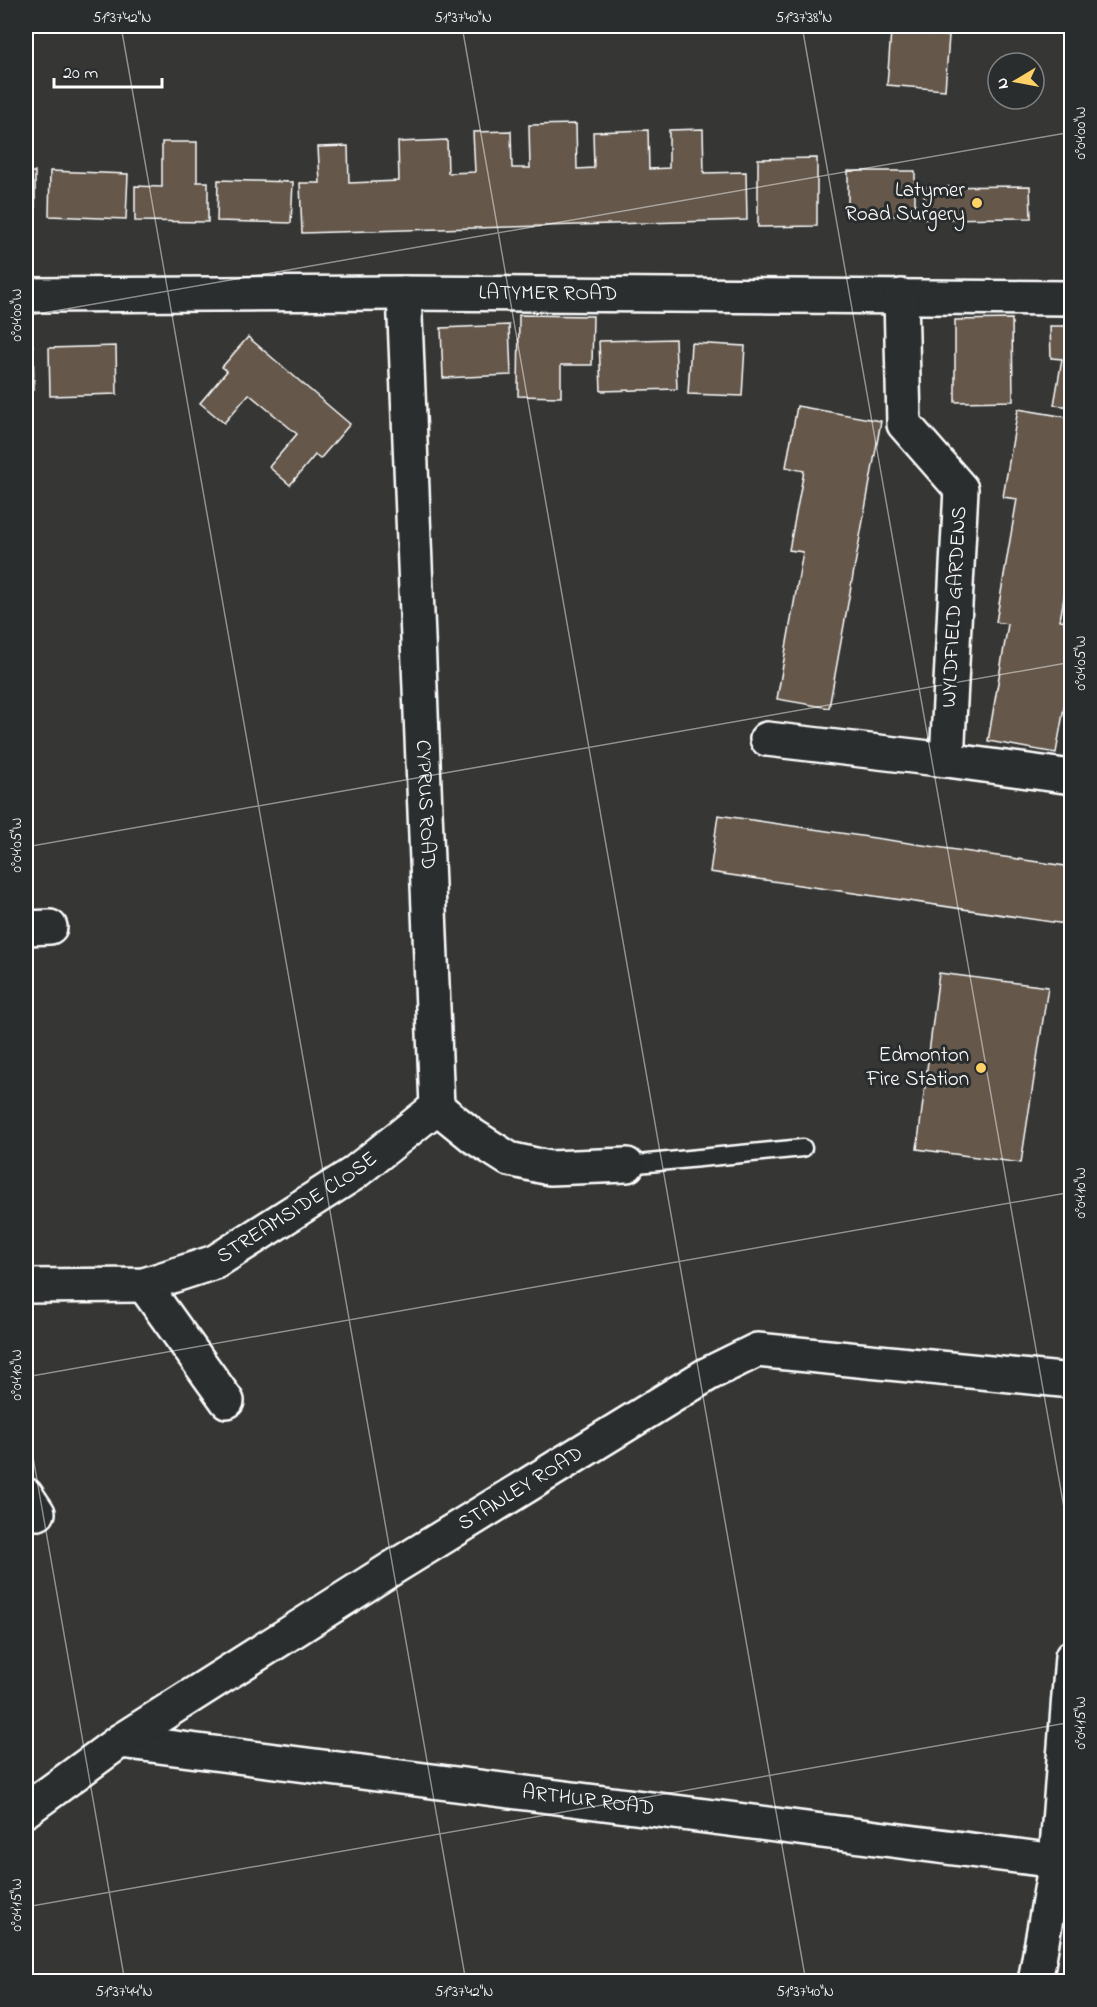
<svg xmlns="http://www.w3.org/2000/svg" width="1097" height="2007" font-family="'Indie Flower',sans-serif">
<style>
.building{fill:#65594c;stroke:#fff;stroke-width:1.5}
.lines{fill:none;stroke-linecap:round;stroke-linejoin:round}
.lane-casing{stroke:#fff;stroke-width:21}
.street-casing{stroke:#fff;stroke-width:38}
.secondary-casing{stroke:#fff;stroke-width:38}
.lane{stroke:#2a2d2e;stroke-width:16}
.street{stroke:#2a2d2e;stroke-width:33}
.secondary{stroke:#2a2d2e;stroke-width:33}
.ticks{fill:none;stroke:#fff;stroke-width:1.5;stroke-opacity:0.45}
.poi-dot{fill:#ffd166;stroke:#2a2d2e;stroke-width:2}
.labels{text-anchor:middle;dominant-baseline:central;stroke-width:6;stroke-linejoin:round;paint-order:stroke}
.poi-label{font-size:21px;fill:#fff;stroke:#2a2d2e;text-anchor:end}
.street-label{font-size:21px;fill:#fff;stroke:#2a2d2e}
.neatline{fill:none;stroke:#fff;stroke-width:2}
.ticks-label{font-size:15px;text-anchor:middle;fill:#fff}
</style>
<rect width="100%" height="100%" fill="#363634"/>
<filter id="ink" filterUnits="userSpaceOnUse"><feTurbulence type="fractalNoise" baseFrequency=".0167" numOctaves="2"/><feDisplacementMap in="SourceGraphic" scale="12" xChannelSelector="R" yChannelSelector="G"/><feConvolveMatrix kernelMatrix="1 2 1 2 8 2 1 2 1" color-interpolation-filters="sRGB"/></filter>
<g filter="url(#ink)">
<!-- building -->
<g class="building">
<path d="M891 31 949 36 945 90 887 85Z"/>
<path d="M576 124 577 169 594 168 593 132 648 130 649 169 669 168V130L703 129 704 173 746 172 747 220 302 233 300 183H320L318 147 348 146 349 183 399 181 398 142 447 140 448 173 475 172 473 132 511 131 512 168H530L529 125Z"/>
<path d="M162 142H197V182H208V222L135 221V186L162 187Z"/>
<path d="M817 158V226L758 227V159Z"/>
<path d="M50 171 128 174 126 219 49 216Z"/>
<rect x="848" y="171" width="67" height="45"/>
<rect x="26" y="172" width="9" height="44"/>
<path d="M218 180 293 182 291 223 217 221Z"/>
<path d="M1030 186 1031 218 925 219 924 187Z"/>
<path d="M519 315 593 316 592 365H561V397L518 396Z"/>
<path d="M1012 319 1013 401 955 402V320Z"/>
<path d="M509 325 511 375 443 378 441 328Z"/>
<path d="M1050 326H1072V407L1054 405 1062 359 1051 358Z"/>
<path d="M248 337 350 424 320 459 315 455 290 485 269 467 297 434 249 394 224 423 200 403 227 371 222 367Z"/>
<path d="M675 339 677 389 601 391 599 341Z"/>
<path d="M691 343 745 346 742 396 688 394Z"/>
<path d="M26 346H33L34 390H26Z"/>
<path d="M116 346 117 394 50 396 49 348Z"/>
<path d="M797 406 881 421 829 708 777 699 803 552 789 550 804 471 786 467Z"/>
<path d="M1018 409 1072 418V476L1067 501 1072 502V554L1060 620 1072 622V663L1056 753 988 741 1008 624 996 622 1017 499 1003 497Z"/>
<path d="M718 815 1072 867V925L710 872Z"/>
<path d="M939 973 1048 987 1021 1163 917 1149Z"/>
</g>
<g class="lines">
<defs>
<path id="lane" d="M627 1165 803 1148"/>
<g id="street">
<path id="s1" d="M404 293 437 1107 473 1136 509 1159 549 1168 627 1165"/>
<path id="s2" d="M26 295 404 293 1072 298"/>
<path d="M901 296 904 424 961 489 947 760 1072 777"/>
<path d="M767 739 947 760"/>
<path d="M26 928 50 927"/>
<path d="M144 1285 227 1401"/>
<path id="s3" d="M26 1286 144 1285 215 1262 353 1174 437 1107"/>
<path d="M26 1495 38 1513"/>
<path id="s4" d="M120 1741 1056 1861"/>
<path id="s5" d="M26 1810 120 1741 391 1569 708 1374 757 1350 1072 1381"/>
</g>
<path id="secondary" d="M1035 1982 1056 1861 1072 1657"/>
</defs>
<!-- lane casing -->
<use href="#lane" class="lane-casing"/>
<!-- street casing -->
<use href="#street" class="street-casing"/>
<!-- secondary casing -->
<use href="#secondary" class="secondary-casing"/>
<!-- lane -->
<use href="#lane" class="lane"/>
<!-- street -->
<use href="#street" class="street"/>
<!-- secondary -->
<use href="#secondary" class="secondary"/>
</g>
</g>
<!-- ticks -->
<path class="ticks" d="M121 26 466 1982M462 26 806 1982M802 26 1072 1553M26 316 1072 132M26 847 1072 662M26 1377 1072 1192M26 1417 125 1982M26 1907 1072 1722"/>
<!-- markers -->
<g class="poi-dot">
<circle cx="977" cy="203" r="6"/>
<circle cx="981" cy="1068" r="6"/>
</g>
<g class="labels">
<!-- poi labels -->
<g class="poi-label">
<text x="965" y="191">Latymer<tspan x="965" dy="24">Road Surgery</tspan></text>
<text x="969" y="1056">Edmonton<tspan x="969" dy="24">Fire Station</tspan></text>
</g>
<!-- street labels -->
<g class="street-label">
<text stroke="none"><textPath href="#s2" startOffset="522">LATYMER ROAD</textPath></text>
<text transform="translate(955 607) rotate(-87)">WYLDFIELD GARDENS</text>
<text stroke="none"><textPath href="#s1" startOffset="512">CYPRUS ROAD</textPath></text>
<text stroke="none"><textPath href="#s3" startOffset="291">STREAMSIDE CLOSE</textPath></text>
<text stroke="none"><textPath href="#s5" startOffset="590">STANLEY ROAD</textPath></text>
<text stroke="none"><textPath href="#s4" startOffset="472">ARTHUR ROAD</textPath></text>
</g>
</g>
<!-- margin -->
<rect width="1097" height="2007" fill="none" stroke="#2a2d2e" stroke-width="66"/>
<!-- north arrow -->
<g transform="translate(1016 81) rotate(260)"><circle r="28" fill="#2a2d2e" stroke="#7f8182" stroke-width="1.5"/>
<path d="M0-4.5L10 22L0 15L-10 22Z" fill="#ffd166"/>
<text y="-9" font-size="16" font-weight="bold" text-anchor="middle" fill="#ffffff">N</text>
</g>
<!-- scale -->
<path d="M54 78v9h108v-9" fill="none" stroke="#ffffff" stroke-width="3"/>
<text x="63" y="78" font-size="18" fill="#ffffff" stroke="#2a2d2e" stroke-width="4.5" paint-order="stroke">20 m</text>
<rect x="33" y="33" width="1031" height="1941" class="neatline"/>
<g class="ticks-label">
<text x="122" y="22">51°37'42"N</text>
<text x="463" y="22">51°37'40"N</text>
<text x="804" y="22">51°37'38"N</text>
<text transform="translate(1080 133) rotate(-90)" y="5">0°04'00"W</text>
<text transform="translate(16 315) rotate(-90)" y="5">0°04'00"W</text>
<text transform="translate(1080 663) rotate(-90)" y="5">0°04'05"W</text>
<text transform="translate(16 845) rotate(-90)" y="5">0°04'05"W</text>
<text transform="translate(1080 1193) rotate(-90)" y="5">0°04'10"W</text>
<text transform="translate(16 1375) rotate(-90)" y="5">0°04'10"W</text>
<text transform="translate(1080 1723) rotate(-90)" y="5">0°04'15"W</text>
<text transform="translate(16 1905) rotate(-90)" y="5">0°04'15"W</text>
<text x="124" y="1996">51°37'44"N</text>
<text x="464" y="1996">51°37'42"N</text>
<text x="805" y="1996">51°37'40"N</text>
</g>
</svg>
